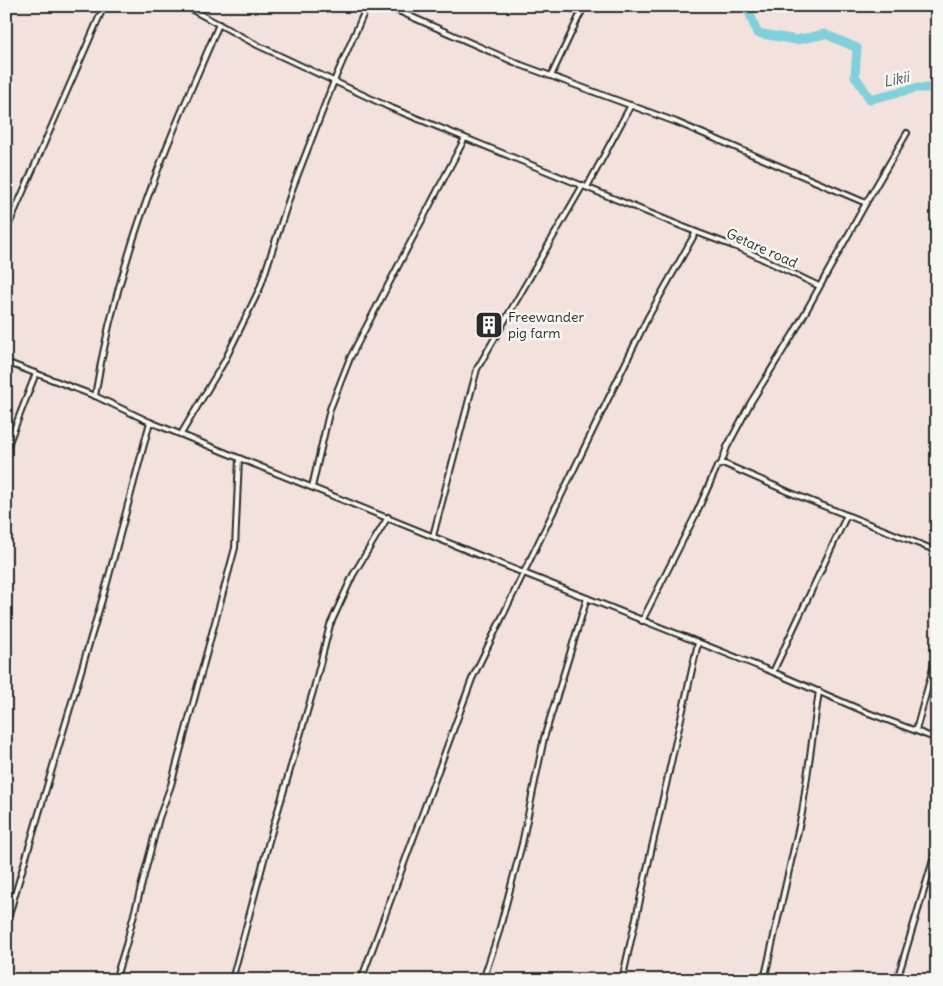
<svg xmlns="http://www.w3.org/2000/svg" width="943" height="986" font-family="Delius,sans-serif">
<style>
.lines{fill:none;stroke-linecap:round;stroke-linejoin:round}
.river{stroke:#80d0db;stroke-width:9}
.minor-casing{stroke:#2b2b2b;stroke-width:8}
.minor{stroke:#f6f6f2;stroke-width:4}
.labels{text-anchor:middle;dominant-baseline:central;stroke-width:5;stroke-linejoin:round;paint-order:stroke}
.street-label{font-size:14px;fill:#2b2b2b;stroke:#f6f6f2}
.poi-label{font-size:14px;fill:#2b2b2b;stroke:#f6f6f2;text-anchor:start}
.water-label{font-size:15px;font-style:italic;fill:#445d60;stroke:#f6f6f2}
</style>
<rect width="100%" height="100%" fill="#f2e1dd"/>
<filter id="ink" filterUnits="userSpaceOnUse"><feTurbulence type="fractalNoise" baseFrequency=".02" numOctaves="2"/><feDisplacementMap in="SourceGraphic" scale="10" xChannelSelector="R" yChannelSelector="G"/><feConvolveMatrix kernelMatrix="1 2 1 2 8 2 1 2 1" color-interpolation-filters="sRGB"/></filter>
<g filter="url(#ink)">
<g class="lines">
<!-- river -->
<g class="river">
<path d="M747 6 757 33 796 40 825 34 857 48 855 76 870 99 916 88H937"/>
<path d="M937 213 933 228 937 230"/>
</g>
<defs>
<g id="minor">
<path d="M185 6 257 45 389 107 696 232 647 319 472 679 361 980"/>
<path d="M387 6 521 65 676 122 866 203 907 133"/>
<path d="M566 6 581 13"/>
<path d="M551 76 584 6"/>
<path d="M587 187 631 105"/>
<path d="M6 231 104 6"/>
<path d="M696 232 744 250 819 286"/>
<path d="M6 362 95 396 150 422 481 556 773 672 866 712 937 739"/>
<path d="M95 396C107 321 129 246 156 175 175 124 198 74 219 24"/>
<path d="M181 434 224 362 260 288 293 187 334 81 367 6"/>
<path d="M6 450 36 373"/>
<path d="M721 464 727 447 751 402 795 331 866 203"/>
<path d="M312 487 330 409 350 358 465 138"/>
<path d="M433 536 477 369 583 185"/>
<path d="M642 621 696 514 717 467 721 464H725L791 493 937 551"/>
<path d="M773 672 847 515"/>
<path d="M916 730 937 654"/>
<path d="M6 925 107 583 150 422"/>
<path d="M115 980 126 945 159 818 171 785 235 548 239 458"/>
<path d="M232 980 269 841 314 688 330 625 353 575 388 517"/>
<path d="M483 980 498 935 522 844 544 738 587 598"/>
<path d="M622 980 698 643"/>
<path d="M764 980 802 813 819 691"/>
<path d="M897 980 937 847"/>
</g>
</defs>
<!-- minor casing -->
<use href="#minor" class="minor-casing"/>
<!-- minor -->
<use href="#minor" class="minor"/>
</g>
</g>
<!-- icons -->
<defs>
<symbol id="building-square" viewBox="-11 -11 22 22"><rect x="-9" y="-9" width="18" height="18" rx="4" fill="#2b2b2b" stroke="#f6f6f2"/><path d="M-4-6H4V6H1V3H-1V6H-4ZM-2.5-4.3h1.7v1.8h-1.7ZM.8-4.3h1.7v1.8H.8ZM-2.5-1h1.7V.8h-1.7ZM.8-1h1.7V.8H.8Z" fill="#fff"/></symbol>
</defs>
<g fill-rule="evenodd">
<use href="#building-square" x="473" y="309" width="32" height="32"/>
</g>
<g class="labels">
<!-- street labels -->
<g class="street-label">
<text transform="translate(762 248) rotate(24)">Getare road</text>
</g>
<!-- poi labels -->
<g class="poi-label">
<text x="508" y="317">Freewander<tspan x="508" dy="16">pig farm</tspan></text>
</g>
<!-- water labels -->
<g class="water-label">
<text transform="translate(896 79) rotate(-12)">Likii</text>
</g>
</g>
<!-- margin -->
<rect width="943" height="986" fill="none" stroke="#f6f6f2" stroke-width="25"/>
<rect x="12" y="12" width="918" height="961" fill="none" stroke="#2b2b2b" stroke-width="2" filter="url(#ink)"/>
</svg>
